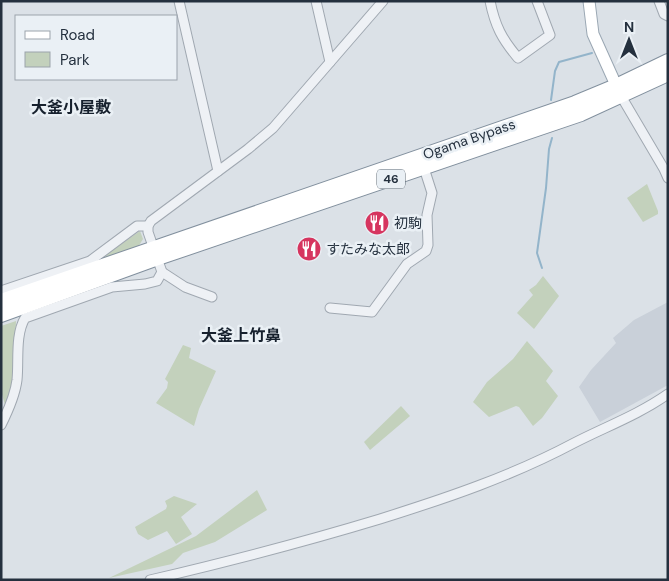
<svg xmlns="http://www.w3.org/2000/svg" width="669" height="581" font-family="'DM Sans','Noto Sans JP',sans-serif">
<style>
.built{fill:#c9d0d9}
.green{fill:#c3d1bc}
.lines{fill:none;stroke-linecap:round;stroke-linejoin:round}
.stream{stroke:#93b4ca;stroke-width:2}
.minor-casing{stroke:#a0a8b1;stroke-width:11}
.major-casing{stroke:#9aa7b3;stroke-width:13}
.highway-casing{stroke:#82909e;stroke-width:16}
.minor{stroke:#eef1f5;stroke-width:9}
.major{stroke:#fff;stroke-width:11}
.highway{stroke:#fff;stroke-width:14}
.labels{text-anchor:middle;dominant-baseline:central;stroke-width:5;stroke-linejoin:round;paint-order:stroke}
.shield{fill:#eaf0f5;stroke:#5f6a75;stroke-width:1}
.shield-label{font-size:12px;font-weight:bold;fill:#24303e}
.street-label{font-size:14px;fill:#24303e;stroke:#eaf0f5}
.poi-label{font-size:14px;fill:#24303e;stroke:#eaf0f5;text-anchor:start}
.quarter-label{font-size:16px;font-weight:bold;fill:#17212e;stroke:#eaf0f5}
</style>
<rect width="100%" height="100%" fill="#dbe1e7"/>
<!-- built -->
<path class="built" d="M668 302V385L600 422 579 387 591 370 616 343 613 338 634 320Z"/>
<!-- green -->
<g class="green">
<path d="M647 184 658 211V214L643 222 627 198Z"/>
<path d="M140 231 143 239 138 247 97 261Z"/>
<path d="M543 276 559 296 534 329 517 313 533 295 529 290 536 285Z"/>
<path d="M16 321C15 349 17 379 5 405L1 391V326Z"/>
<path d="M527 341 553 371 546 381 558 396 542 418 533 426 519 407 516 406 489 417 473 402 487 382 513 359Z"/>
<path d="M183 345 191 348 189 358 216 371 199 409 194 426 156 403 167 388 168 382 165 379Z"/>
<path d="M401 406 410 416 370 450 364 442Z"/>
<path d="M257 490 267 510 215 542 183 553 172 564 109 578 196 536Z"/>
<path d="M174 496 197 504 181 517 192 534 176 544 167 531 148 540 138 534 135 527 166 509 167 506 165 501Z"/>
</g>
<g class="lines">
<!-- stream -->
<g class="stream">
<path d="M551 100 555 71 559 62 592 53"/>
<path d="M542 268 537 253 546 188 549 149 552 138"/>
</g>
<defs>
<g id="minor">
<path d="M179 1 218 171"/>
<path d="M316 1 330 62"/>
<path d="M490 1C495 26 502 39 518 58L550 35 537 1"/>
<path d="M659 1 664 14 668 16"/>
<path d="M621 96 664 169 668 178"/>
<path d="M162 272 185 287 212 297"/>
<path d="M1 291 90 261 137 226H148"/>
<path d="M330 308 372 312 407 264 426 251 428 245 427 215 432 193 424 168"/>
<path d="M1 425C8 411 15 396 17 380 19 360 15 335 25 318L112 287 145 284 157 281 162 272 148 232V226L151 221 248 149 273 128 383 1"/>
<path d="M150 580C227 562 304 542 380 519 447 498 512 476 574 443 605 427 638 415 668 394"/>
</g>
<path id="major" d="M589 1 593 34 620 94"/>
<g id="highway">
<path d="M1 301 575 103 616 86 668 61"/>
<path d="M1 315 158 258 581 114 668 74"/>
</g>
</defs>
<!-- minor casing -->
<use href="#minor" class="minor-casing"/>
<!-- major casing -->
<use href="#major" class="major-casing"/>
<!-- highway casing -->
<use href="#highway" class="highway-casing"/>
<!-- minor -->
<use href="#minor" class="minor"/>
<!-- major -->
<use href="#major" class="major"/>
<!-- highway -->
<use href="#highway" class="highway"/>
</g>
<!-- icons -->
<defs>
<symbol id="restaurant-disc" viewBox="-11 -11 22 22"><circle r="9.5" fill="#d6355f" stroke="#eaf0f5"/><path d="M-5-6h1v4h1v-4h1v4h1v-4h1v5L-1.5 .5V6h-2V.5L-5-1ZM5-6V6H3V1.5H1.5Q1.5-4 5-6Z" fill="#fff"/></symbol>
</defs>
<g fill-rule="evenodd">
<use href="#restaurant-disc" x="363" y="209" width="28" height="28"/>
<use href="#restaurant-disc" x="295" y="235" width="28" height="28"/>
</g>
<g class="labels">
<!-- shield labels -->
<rect class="shield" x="377" y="169.5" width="28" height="19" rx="4"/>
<g class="shield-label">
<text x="391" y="179">46</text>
</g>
<!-- street labels -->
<g class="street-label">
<text transform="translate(469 139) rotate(-19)">Ogama Bypass</text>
</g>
<!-- poi labels -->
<g class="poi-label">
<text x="394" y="223">初駒</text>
<text x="326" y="249">すたみな太郎</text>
</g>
<!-- quarter labels -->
<g class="quarter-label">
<text x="71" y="107">大釜小屋敷</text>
<text x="241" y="335">大釜上竹鼻</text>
</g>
</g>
<!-- border -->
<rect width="669" height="581" fill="none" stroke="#24303e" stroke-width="5"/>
<!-- legend -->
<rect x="15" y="15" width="162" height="65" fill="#eaf0f5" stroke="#9ba3ac"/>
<rect x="25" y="31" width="25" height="8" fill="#ffffff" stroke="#9ba3ac"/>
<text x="60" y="40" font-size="15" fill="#24303e">Road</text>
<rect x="25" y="52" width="25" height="15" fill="#c3d1bc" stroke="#9ba3ac"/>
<text x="60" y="65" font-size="15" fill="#24303e">Park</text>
<!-- north arrow -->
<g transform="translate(629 40)" stroke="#eaf0f5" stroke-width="4" paint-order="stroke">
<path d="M0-4L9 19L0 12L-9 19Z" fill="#24303e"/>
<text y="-8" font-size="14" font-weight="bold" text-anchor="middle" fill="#24303e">N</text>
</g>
</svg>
